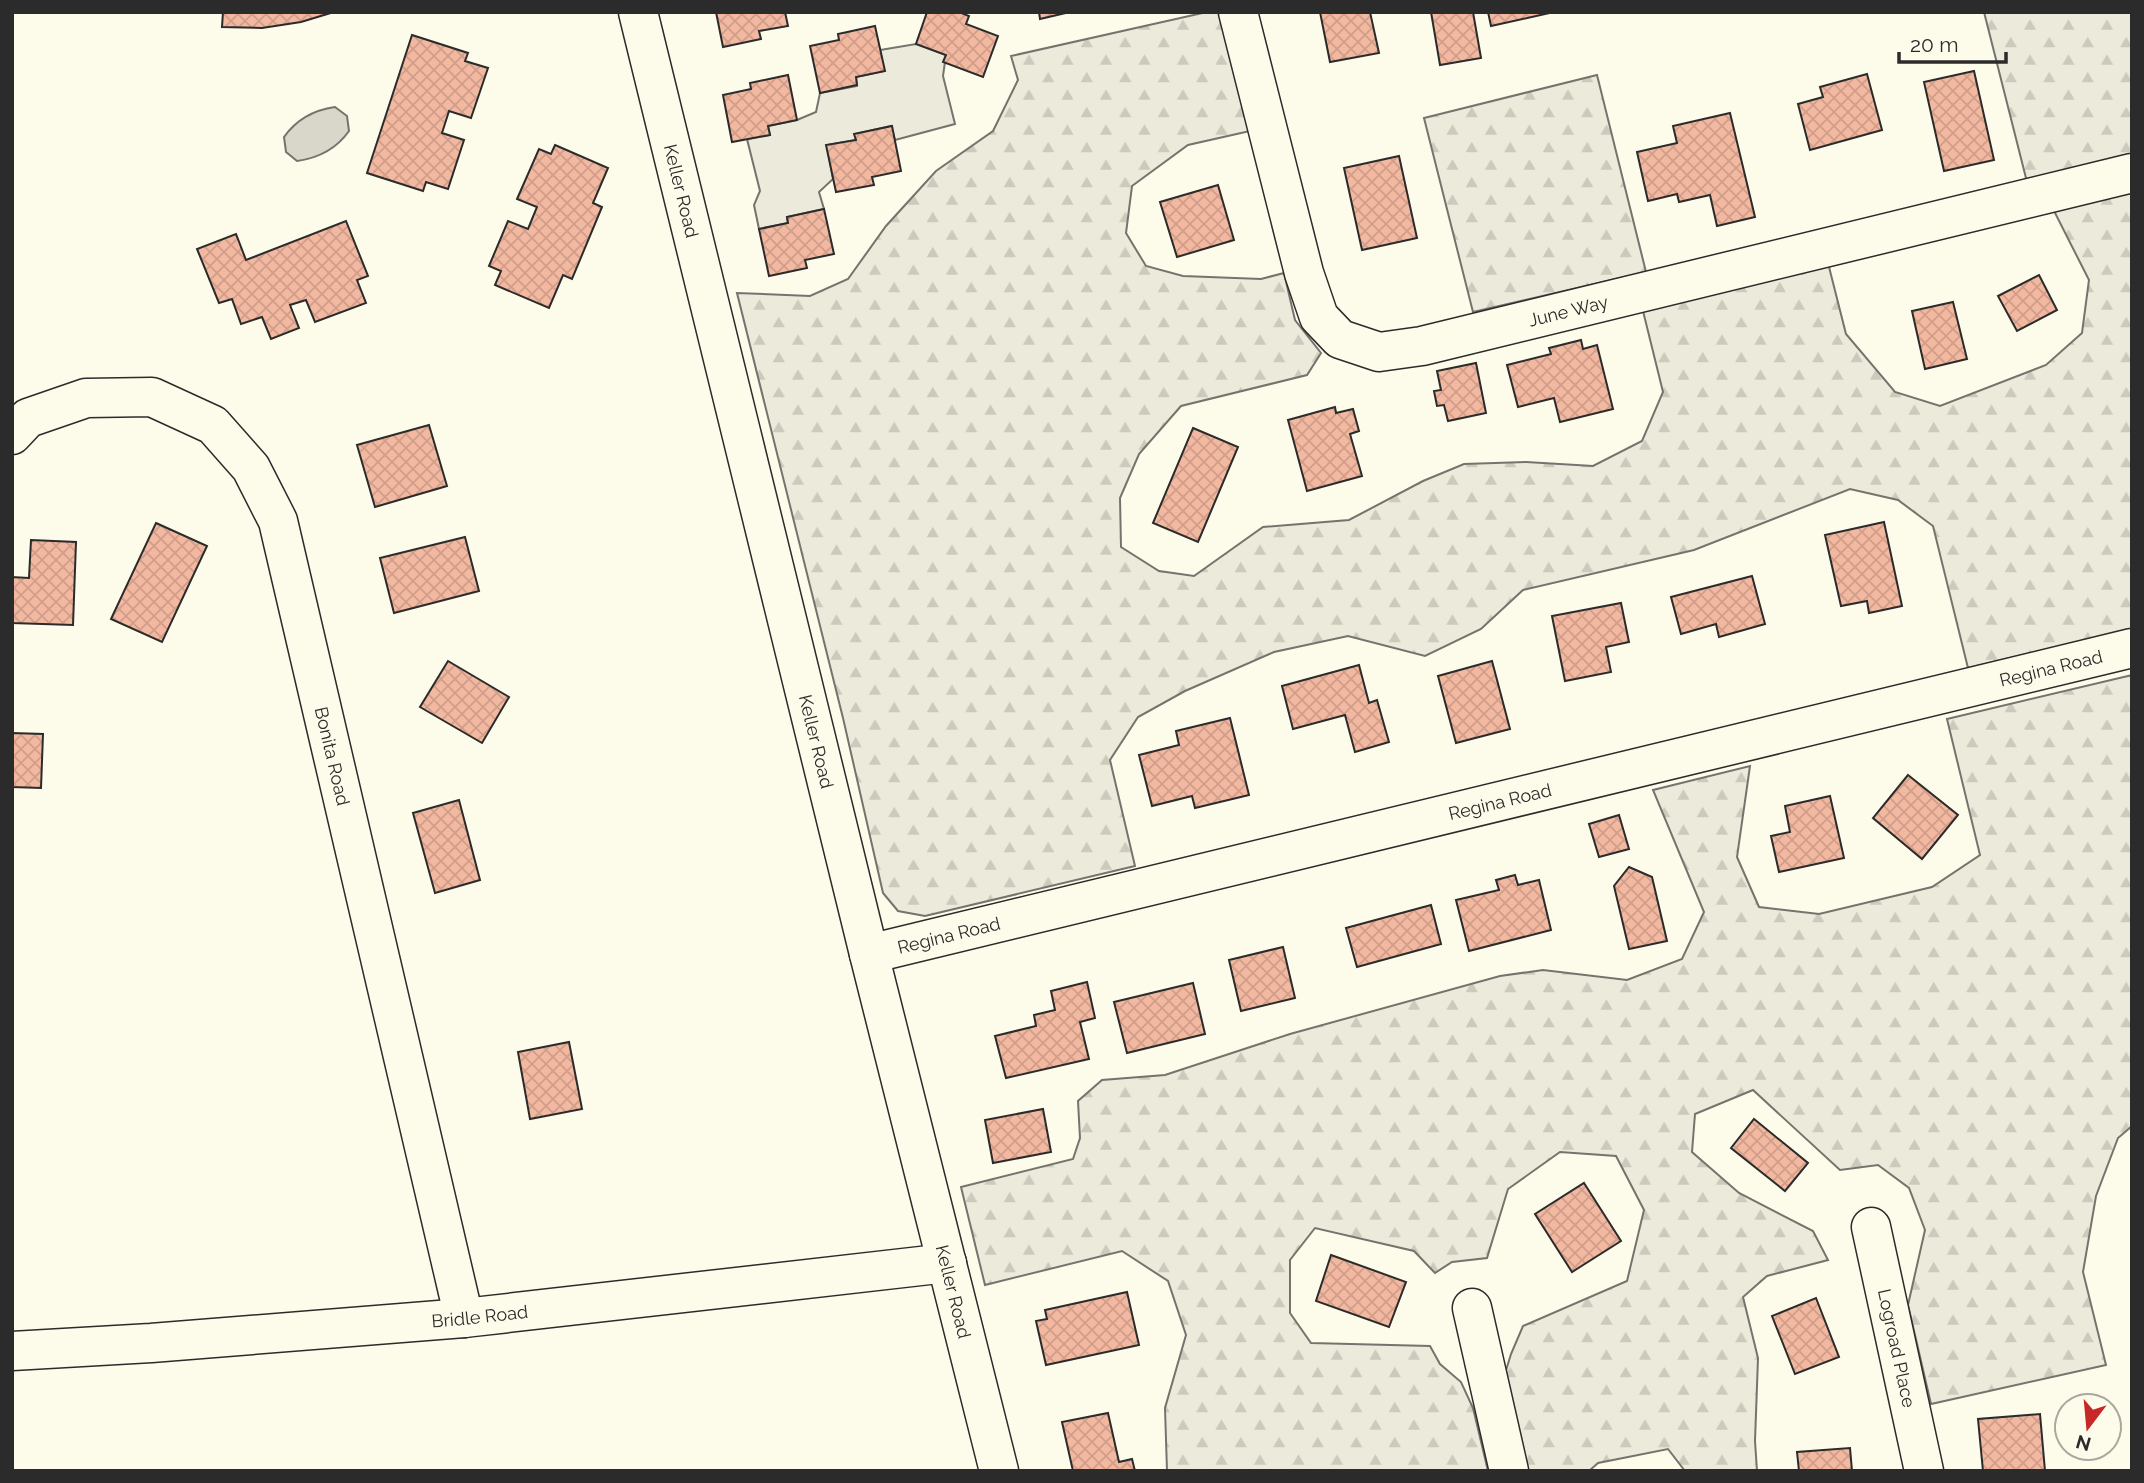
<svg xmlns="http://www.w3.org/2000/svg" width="2144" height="1483" font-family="Raleway,sans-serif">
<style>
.forest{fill:url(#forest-firs);stroke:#74746e;stroke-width:2}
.parking{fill:#eceadb;stroke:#74746e;stroke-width:2}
.water{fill:#d8d7c9;stroke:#74746e;stroke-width:2}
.building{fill:url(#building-cross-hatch);stroke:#2b2b2b;stroke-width:2}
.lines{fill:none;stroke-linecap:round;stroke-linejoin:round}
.minor-casing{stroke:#2b2b2b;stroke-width:41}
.minor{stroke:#fdfbea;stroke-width:38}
.labels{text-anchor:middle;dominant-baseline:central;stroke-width:5;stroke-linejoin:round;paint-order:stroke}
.street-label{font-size:18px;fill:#2b2b2b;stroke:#fdfbea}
</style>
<defs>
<pattern id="forest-firs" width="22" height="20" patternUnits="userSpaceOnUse" patternTransform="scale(1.75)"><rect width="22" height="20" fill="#ecebdb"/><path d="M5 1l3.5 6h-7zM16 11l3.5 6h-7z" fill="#cbcabc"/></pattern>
<pattern id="building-cross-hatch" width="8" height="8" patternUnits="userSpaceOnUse" patternTransform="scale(1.75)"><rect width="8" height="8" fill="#f2b8a0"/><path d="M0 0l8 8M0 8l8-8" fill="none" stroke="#d09e8a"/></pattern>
</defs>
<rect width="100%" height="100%" fill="#fdfbea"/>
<!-- forest -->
<g class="forest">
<path d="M1207 12H1222L1250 131 1188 145 1132 186 1126 233 1146 266 1183 276 1261 279 1284 273 1295 320 1321 353 1307 375 1181 406 1139 454 1120 498 1121 547 1159 571 1194 576 1263 527 1349 520 1423 481 1464 464 1526 462 1593 466 1642 441 1663 392 1643 311 1828 263 1846 334 1895 392 1940 406 2046 365 2082 333 2089 280 2052 207 2132 188V629L1968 668 1933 526 1898 500 1850 489 1694 550 1523 590 1481 629 1425 656 1348 636 1274 652 1185 691 1138 717 1110 760 1135 866 925 916 898 911 883 893 843 718 737 293 810 296 848 279 886 226 936 171 993 131 1018 80 1011 56Z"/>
<path d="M1984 12H2132V157L2027 182Z"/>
<path d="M1597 75 1646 272 1473 312 1424 118Z"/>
<path d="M2132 675V1126L2118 1138 2096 1196 2083 1272 2106 1365 1931 1404 1908 1305 1925 1230 1909 1188 1878 1165 1840 1170 1753 1090 1695 1114 1692 1152 1739 1193 1813 1231 1828 1260 1767 1276 1743 1297 1758 1358 1755 1441 1757 1471H1685L1668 1449 1598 1463 1589 1471H1526L1504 1377 1511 1354 1523 1326 1627 1281 1644 1210 1616 1156 1560 1152 1508 1189 1487 1258 1452 1262 1435 1273 1414 1251 1315 1228 1290 1260V1313L1311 1343 1430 1346 1440 1364 1461 1382 1473 1408 1488 1471H1167L1165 1408 1186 1335 1168 1281 1122 1251 985 1285 961 1187 1073 1159 1080 1138 1078 1101 1102 1080 1165 1075 1290 1034 1500 976 1543 970 1627 980 1682 959 1704 912 1653 790 1750 766 1737 857 1759 907 1819 914 1932 887 1980 855 1947 719Z"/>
</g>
<!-- parking -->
<path class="parking" d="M916 44 946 55 943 76 955 124 895 140 891 126 855 134 856 140 827 145 833 179 819 192 824 209 787 217 788 223 759 229 754 205 760 191 747 139 770 135 768 126 797 120 816 112 820 93 857 86 856 77 884 71 880 50Z"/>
<!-- water -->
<path class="water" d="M335 107 347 116 349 131C337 148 319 158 297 161L286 152 284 137C296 120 314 110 335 107Z"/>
<!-- building -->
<g class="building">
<path d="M223 12H334L301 22 262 28 222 27Z"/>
<path d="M716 12H785L788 26 759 31 761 39 723 47Z"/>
<path d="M927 12H959L969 16 966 24 998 36 983 77 943 62 946 55 916 44Z"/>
<path d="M1039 12H1070L1040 19Z"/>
<path d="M1320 12H1370L1379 53 1330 62Z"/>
<path d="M1431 12H1473L1481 58 1440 65Z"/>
<path d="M1488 12H1554L1491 26Z"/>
<path d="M875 26 885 71 856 77 857 85 820 93 810 46 839 40 838 34Z"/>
<path d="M412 35 468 53 465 61 488 68 471 118 449 111 442 133 464 140 448 189 426 182 423 191 367 173Z"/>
<path d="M1974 71 1994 160 1944 171 1924 82Z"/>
<path d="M1867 74 1882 130 1810 150 1798 104 1823 97 1820 87Z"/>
<path d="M788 75 797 120 768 126 770 135 732 142 723 95 751 89 750 83Z"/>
<path d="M1730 113 1755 217 1717 226 1710 195 1679 202 1677 194 1648 201 1637 152 1677 143 1673 126Z"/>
<path d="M892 126 901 171 872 177 874 185 836 192 826 145 856 140 854 134Z"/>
<path d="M555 145 608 168 593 203 602 207 572 279 563 275 549 308 495 285 501 271 489 266 508 221 528 229 537 207 517 199 539 149 551 154Z"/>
<path d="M1399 156 1417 238 1362 250 1344 168Z"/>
<path d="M1218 185 1234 240 1177 257 1160 202Z"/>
<path d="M824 209 834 254 805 260 807 268 769 276 759 229 788 223 787 217Z"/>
<path d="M346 221 368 276 357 280 366 303 315 322 306 300 290 305 299 328 271 339 262 317 241 324 232 299 219 303 197 249 236 234 246 260Z"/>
<path d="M2039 275 2057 310 2017 331 1998 296Z"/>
<path d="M1953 302 1967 359 1925 369 1912 311Z"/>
<path d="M1581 340 1583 349 1597 345 1613 409 1560 422 1554 398 1518 407 1507 365 1551 354 1549 348Z"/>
<path d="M1476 363 1486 413 1448 421 1444 405 1437 406 1434 391 1441 390 1437 371Z"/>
<path d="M1335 407 1336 413 1353 409 1359 431 1350 434 1362 476 1307 491 1288 420Z"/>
<path d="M429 425 447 486 375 507 357 445Z"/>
<path d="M1193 428 1238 447 1198 542 1153 523Z"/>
<path d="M1884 522 1902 606 1869 613 1867 601 1841 606 1825 535Z"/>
<path d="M156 523 207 546 162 642 111 619Z"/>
<path d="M465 537 479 591 394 613 380 558Z"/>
<path d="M31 540 76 542 73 625 12 623V577L29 578Z"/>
<path d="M1752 576 1765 624 1719 637 1716 624 1681 634 1671 597Z"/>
<path d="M1621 603 1629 642 1606 647 1611 672 1565 681 1552 616Z"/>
<path d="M448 661 509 697 482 743 420 707Z"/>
<path d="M1492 661 1510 729 1456 743 1438 676Z"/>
<path d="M1359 665 1369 703 1377 700 1389 742 1355 752 1345 715 1293 729 1282 686Z"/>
<path d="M1230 718 1249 795 1195 808 1192 796 1152 806 1139 755 1179 745 1176 731Z"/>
<path d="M12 733 43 734 41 788 12 787Z"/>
<path d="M1908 775 1958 815 1922 859 1873 818Z"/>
<path d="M1830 796 1844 858 1779 872 1771 836 1790 832 1785 806Z"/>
<path d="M459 800 480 880 435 893 413 813Z"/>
<path d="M1619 815 1629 849 1599 857 1589 824Z"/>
<path d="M1629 867 1652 877 1667 941 1629 949 1614 886Z"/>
<path d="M1515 875 1518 885 1539 880 1551 930 1469 951 1456 900 1499 890 1496 880Z"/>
<path d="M1431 905 1441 944 1357 967 1346 928Z"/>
<path d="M1283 947 1295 998 1241 1011 1229 960Z"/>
<path d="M1087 982 1095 1018 1080 1022 1089 1059 1006 1078 995 1036 1036 1026 1034 1015 1055 1010 1051 991Z"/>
<path d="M1193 983 1205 1034 1127 1053 1114 1002Z"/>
<path d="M569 1042 582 1109 530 1119 518 1052Z"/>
<path d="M1043 1109 1051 1152 993 1163 985 1120Z"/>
<path d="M1754 1119 1808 1163 1785 1191 1731 1148Z"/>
<path d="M1584 1183 1621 1241 1572 1272 1535 1214Z"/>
<path d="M1331 1255 1406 1282 1389 1327 1316 1301Z"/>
<path d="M1127 1292 1139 1345 1046 1365 1036 1321 1047 1319 1045 1310Z"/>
<path d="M1816 1298 1839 1357 1795 1374 1772 1316Z"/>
<path d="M1108 1413 1119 1462 1132 1459 1135 1471H1073L1062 1422Z"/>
<path d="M2040 1414 2045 1471H1983L1978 1419Z"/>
<path d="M1850 1448 1852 1471H1799L1797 1452Z"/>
</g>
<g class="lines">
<defs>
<g id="minor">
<path id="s1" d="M638 12 869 954 999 1471"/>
<path id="s2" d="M1238 12 1304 273 1319 317 1340 339 1379 352 1422 346 2132 173"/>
<path id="s3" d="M12 435 28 418 86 398 152 397 213 425 251 468 278 521 464 1318"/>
<path id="s4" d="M869 954 2132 648"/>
<path id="s5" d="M1871 1227 1924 1471"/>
<path d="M1472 1308 1509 1471"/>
<path id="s6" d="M12 1351 151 1343 464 1318 947 1263"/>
</g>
</defs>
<!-- minor casing -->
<use href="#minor" class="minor-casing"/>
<!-- minor -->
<use href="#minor" class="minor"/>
</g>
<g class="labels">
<!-- street labels -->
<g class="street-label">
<text stroke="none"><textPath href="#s1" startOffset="184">Keller Road</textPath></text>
<text stroke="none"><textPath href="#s2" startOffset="581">June Way</textPath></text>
<text stroke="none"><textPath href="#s4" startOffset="1216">Regina Road</textPath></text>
<text stroke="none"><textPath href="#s1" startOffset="751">Keller Road</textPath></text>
<text stroke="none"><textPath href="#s3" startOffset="576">Bonita Road</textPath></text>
<text stroke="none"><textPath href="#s4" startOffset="649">Regina Road</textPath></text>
<text stroke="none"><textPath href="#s4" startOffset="82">Regina Road</textPath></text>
<text stroke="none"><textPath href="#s1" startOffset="1318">Keller Road</textPath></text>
<text stroke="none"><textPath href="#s6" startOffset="469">Bridle Road</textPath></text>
<text stroke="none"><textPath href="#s5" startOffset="124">Logroad Place</textPath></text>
</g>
</g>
<!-- border -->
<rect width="2144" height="1483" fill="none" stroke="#2b2b2b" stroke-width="28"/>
<!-- north arrow -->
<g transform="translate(2088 1427) rotate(196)"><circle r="33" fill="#fdfbea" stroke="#a9a89e" stroke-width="2"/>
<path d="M0-5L12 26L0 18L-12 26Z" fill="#c62828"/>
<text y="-10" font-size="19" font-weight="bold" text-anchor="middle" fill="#2b2b2b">N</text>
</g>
<!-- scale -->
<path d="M1899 52v10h107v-10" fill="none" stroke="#2b2b2b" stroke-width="3.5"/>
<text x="1910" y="52" font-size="21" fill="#2b2b2b" stroke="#fdfbea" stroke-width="5" paint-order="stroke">20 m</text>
</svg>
